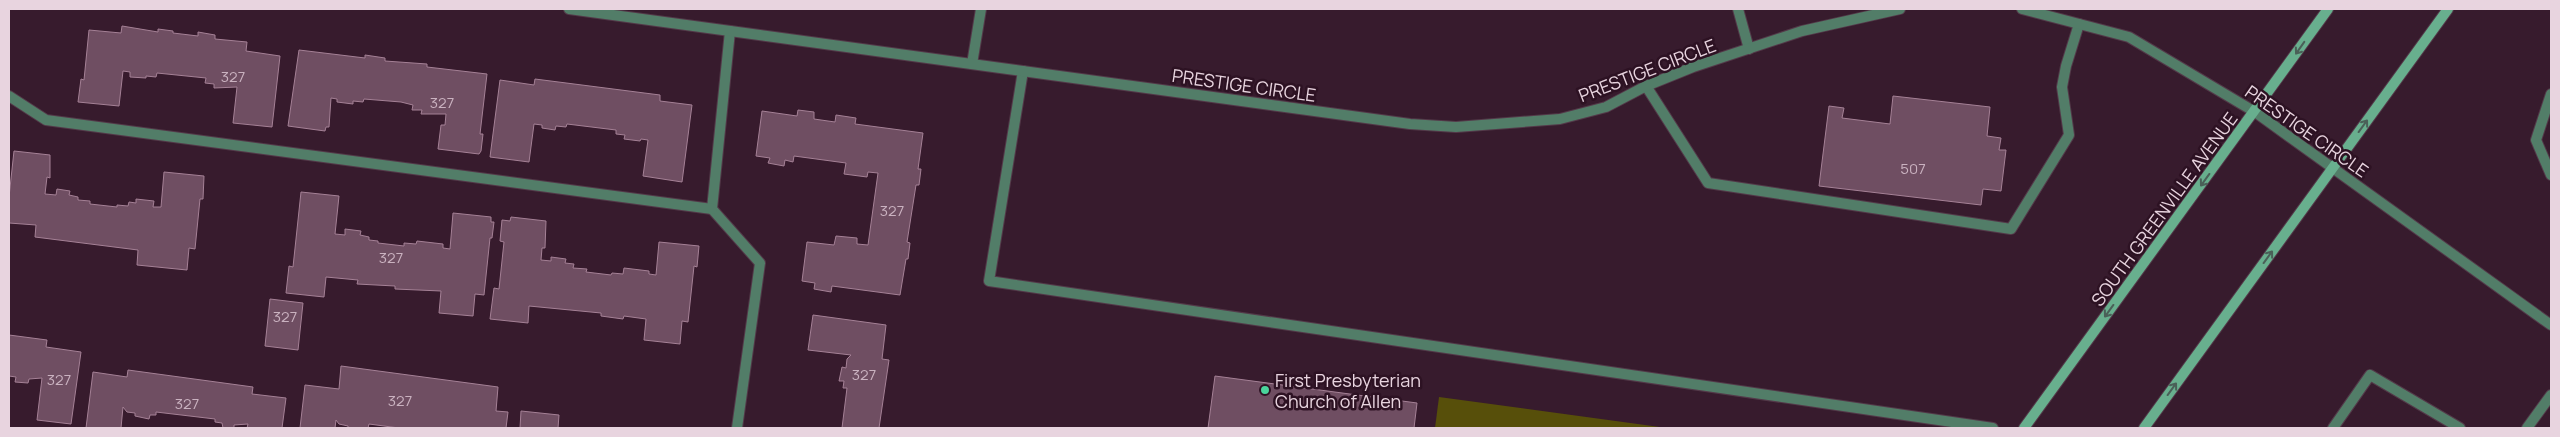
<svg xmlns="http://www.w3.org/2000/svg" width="2560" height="437" font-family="Manrope,sans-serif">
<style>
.green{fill:#574f0a}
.building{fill:#6f4e62;stroke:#a58196}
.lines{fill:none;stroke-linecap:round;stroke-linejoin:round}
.service-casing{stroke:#533949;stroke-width:12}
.tertiary-casing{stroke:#533949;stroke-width:12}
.secondary-casing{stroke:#533949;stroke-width:12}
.service{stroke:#527d68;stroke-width:10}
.tertiary{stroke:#527d68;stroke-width:10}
.secondary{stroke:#68af8e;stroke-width:10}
.oneway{stroke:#4a6058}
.poi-dot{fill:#4ad49c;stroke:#2d1223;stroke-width:2}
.labels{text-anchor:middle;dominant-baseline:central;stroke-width:5;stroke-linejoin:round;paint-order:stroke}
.number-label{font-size:15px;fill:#cab2c0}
.street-label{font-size:18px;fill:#e8d4df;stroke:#2d1223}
.poi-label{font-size:18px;fill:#e8d4df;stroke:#2d1223;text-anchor:start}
</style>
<rect width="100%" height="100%" fill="#371b2d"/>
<!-- green -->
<path class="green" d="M1439 397 1667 428H1435Z"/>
<!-- building -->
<g class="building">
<path d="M122 26 158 32V29L173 31V33L198 36V32L215 35V39L247 42 246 51 280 56 272 127 233 123 237 87 214 88V84L205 83 206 78 157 73 156 77 146 76V78L130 77V72L123 71 119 106 78 102 81 79 84 80 89 30 121 33Z"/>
<path d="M299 50 365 58V55L385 58V61L427 64V67L487 74 480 134H483L481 151 479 154 438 149 441 125H445L446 114H421L422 110H412L413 105 401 102 364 99 363 102 353 101V104L337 102V99L331 98 329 127H326L325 131 288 126Z"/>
<path d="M535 79 660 95V101L692 105 682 182 643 176 648 140 641 139 640 141 624 139 625 135 616 134V130L567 124 566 127 556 126 555 130 542 128V125L534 124 529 162 490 157 500 80 534 85Z"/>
<path d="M1893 96 1990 107 1987 136 2001 138 1999 150H2006L2001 191 1983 189 1981 205 1819 186 1829 106 1844 108 1842 118 1890 124Z"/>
<path d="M798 110 814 112V119L835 122 836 115 856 118 855 124 923 133 918 169H921L919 185H916L907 242 910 243 908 259H906L900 295 832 286 831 292 814 289 815 283 802 281 807 242 834 245 836 236 857 238V244L868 245 878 173 868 172 867 177 844 174 846 163 794 156 793 162 785 160 784 166 768 163 770 158 756 156 762 111 797 116Z"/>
<path d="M14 151 50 155V178L47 177 45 194 56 195 57 189 70 191 69 195 78 197V200L90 201V204L117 207V205L128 206 129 202 136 203V199L154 201 153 207H161L164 172 204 176 203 199H200L195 249 189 248 187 270 137 265 138 250 35 237 36 225 9 223V197Z"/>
<path d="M301 192 339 196 335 234 345 235V229L361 231 360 235 369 237V240L378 241V243L404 246V243L416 244 417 241 443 244V248L450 249 453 213 491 217V222H494L492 238H490L484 295 475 294 473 316 439 313 441 291 395 289V286L357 284 358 280 326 277 324 297 286 293 289 266 293 267Z"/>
<path d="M511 217 546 221 545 248H542L541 260 551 261V257L566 259 565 263 574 264 573 268 587 269 586 272 611 275 612 273 623 274 624 268 649 271V274L656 275 659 242 699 246 697 267 694 266 688 322 682 321 680 344 644 340 646 319 624 316 623 319 601 316V313L529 306 528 323 490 319 494 288 499 289 504 242 500 241 502 220 510 221Z"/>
<path d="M270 299 303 303 298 350 265 346Z"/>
<path d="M813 315 886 325 882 359 889 360 879 428H842L847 388H843L844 381H839L842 367 846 368 847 359 851 355 808 350Z"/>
<path d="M9 335 47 340 46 347 81 352 71 424 37 420 42 378 29 379 28 383 15 382 16 377 9 376Z"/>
<path d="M341 366 498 387 496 411 508 412 506 428H399L369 424 368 428H348V426L339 424 336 420 335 428H300L305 385 339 389Z"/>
<path d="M128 370 253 387 252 394 286 398 282 428H247L248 424 234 425V428H223L222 423 215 422V419L156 412V415H150L149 419 135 416V413L127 412 123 407 121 428H86L93 372 127 377Z"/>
<path d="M1215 376 1417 403 1414 428H1208Z"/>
<path d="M521 411 559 415 558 428H520Z"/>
</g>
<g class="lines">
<defs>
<g id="service">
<path d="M1738 9 1749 49"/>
<path d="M730 31 712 209 760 263 737 428"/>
<path d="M972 64 981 9"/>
<path d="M1023 71 989 281 1993 428"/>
<path d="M1646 86 1708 183 2011 229 2069 135 2062 87 2066 66 2079 24"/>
<path d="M2551 94 2536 140 2551 175"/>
<path d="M9 96 46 120 712 209"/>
<path d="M2333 428 2370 375 2460 428"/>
<path d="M2527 428 2551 395"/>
</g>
<g id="tertiary">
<path d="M569 9 1410 124 1456 127 1560 119 1606 107 1646 86 1693 67 1802 31 1900 9"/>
<path d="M2022 9 2129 37 2255 112 2551 325"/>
</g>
<g id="secondary">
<path d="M2024 428 2328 9"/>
<path d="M2144 428 2448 9"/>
</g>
</defs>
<!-- service casing -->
<use href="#service" class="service-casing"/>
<!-- tertiary casing -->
<use href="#tertiary" class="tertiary-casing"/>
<!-- secondary casing -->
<use href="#secondary" class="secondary-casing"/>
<!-- service -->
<use href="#service" class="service"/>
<!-- tertiary -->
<use href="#tertiary" class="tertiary"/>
<!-- secondary -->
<use href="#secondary" class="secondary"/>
</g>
<!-- one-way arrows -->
<defs><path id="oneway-shaft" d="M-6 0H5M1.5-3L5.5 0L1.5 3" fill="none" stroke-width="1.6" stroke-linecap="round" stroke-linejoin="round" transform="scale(1.25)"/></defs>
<g class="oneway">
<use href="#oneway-shaft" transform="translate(2300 48) rotate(125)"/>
<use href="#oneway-shaft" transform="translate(2363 126) rotate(-54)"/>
<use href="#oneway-shaft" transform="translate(2205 180) rotate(126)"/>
<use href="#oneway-shaft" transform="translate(2268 257) rotate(-54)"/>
<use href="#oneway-shaft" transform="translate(2109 311) rotate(126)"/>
<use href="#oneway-shaft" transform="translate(2172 389) rotate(-54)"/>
</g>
<!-- markers -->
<circle class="poi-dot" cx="1265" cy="390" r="5"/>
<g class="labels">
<!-- number labels -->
<g class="number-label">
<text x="233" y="76">327</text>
<text x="442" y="102">327</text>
<text x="1913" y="168">507</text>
<text x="892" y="210">327</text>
<text x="391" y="257">327</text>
<text x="285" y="316">327</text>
<text x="864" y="374">327</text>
<text x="59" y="379">327</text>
<text x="400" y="400">327</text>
<text x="187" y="403">327</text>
</g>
<!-- street labels -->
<g class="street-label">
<text transform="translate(1647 70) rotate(-21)">PRESTIGE CIRCLE</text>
<text transform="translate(1244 85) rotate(8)">PRESTIGE CIRCLE</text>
<text transform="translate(2307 131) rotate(35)">PRESTIGE CIRCLE</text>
<text transform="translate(2164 209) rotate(-54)">SOUTH GREENVILLE AVENUE</text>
</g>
<!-- poi labels -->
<g class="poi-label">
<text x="1275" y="380">First Presbyterian<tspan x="1275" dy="21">Church of Allen</tspan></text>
</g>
</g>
<!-- border -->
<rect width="2560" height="437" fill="none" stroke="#e8d4df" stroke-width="20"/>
</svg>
